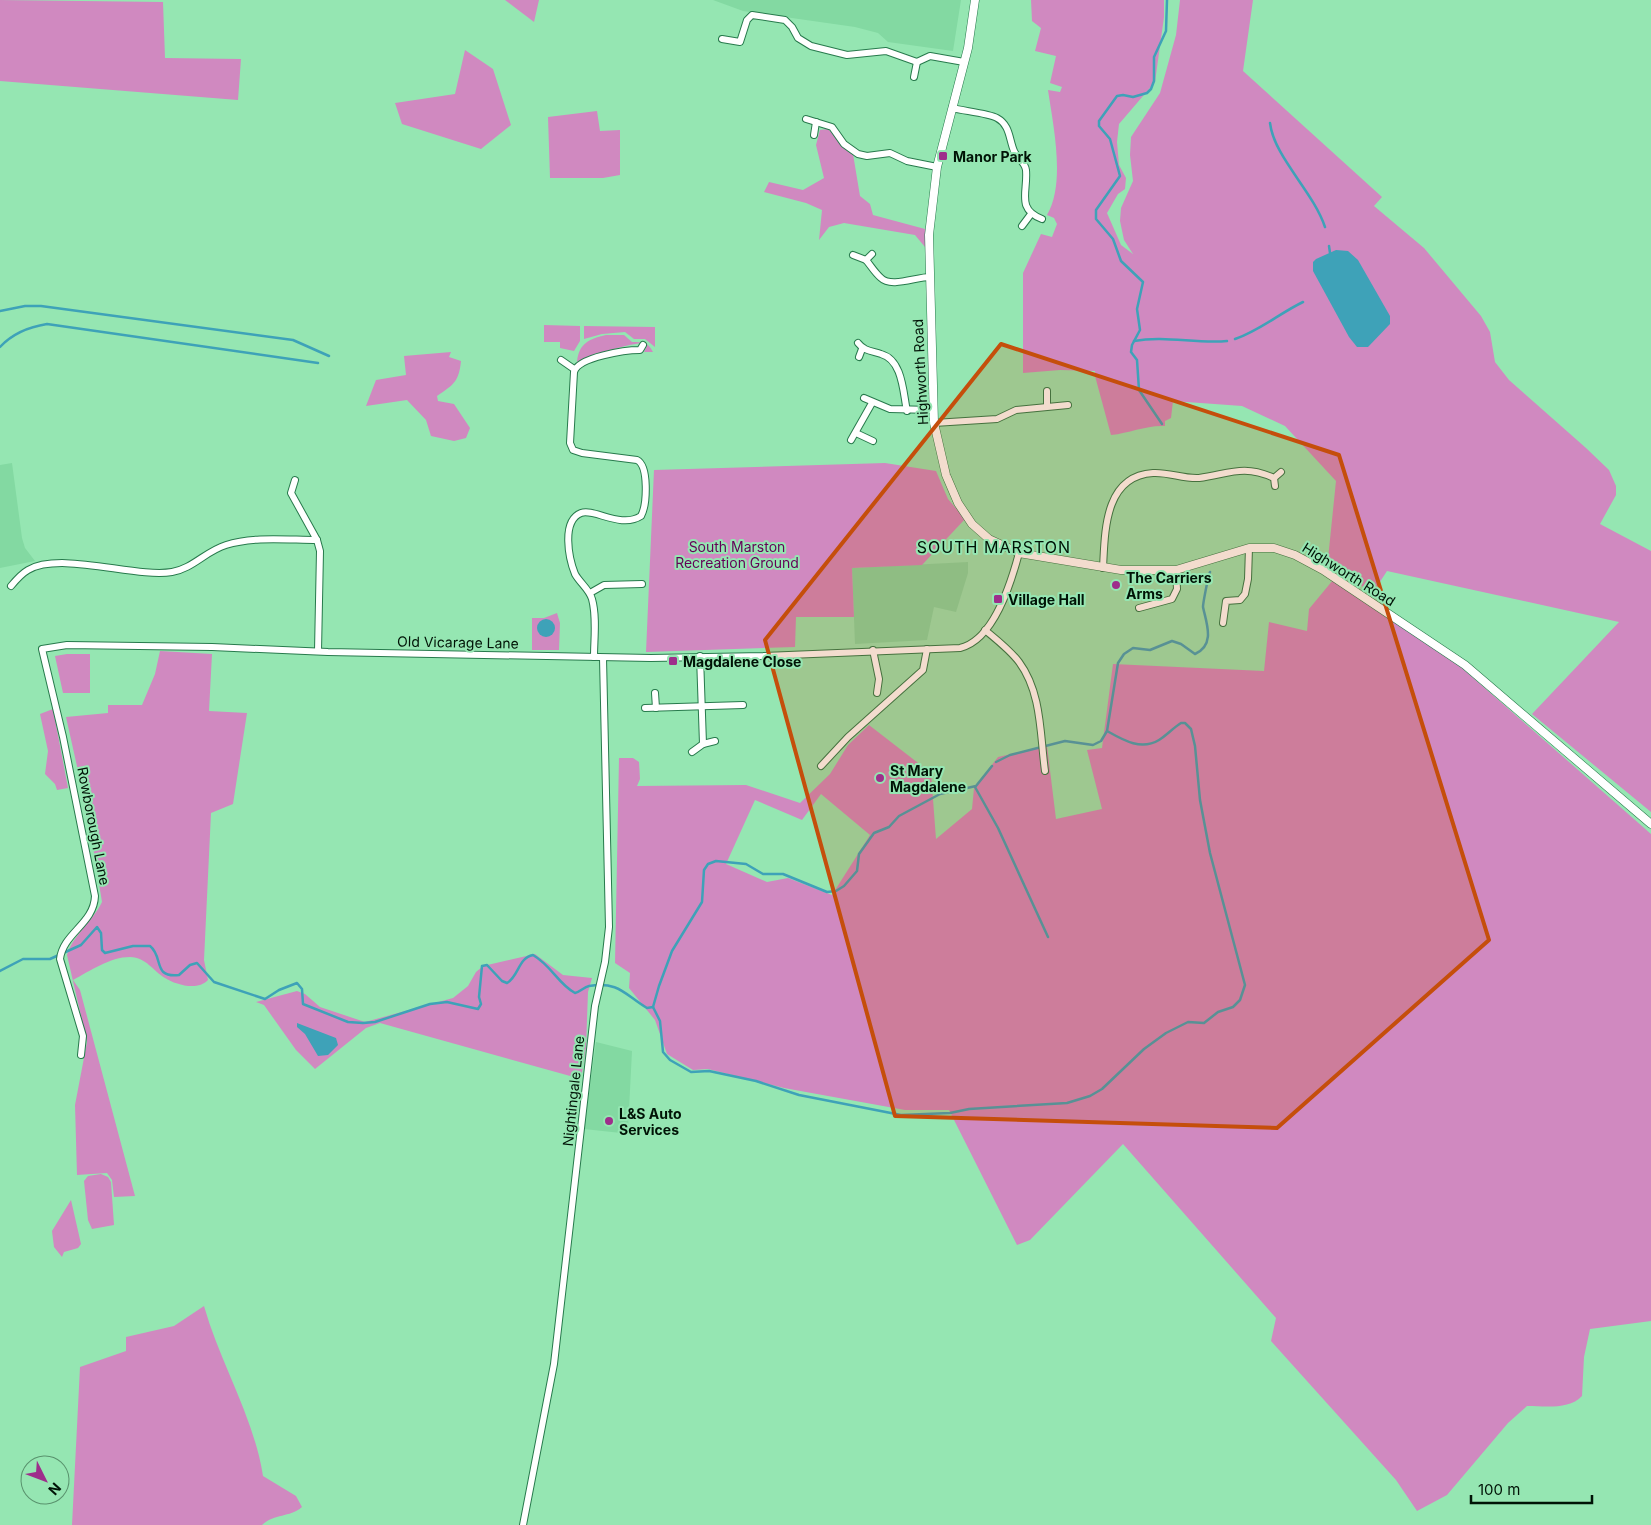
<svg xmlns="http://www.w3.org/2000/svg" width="1651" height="1525" font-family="Inter,sans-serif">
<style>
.built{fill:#83d9a2}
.green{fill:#d089c0;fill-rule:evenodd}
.water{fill:#3ea2b8}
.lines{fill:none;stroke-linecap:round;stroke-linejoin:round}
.stream{stroke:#3ea2b8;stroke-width:2.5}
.minor-casing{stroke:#277a4c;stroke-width:8}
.tertiary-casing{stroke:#277a4c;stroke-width:9}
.minor{stroke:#fff;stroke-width:6}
.tertiary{stroke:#fff;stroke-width:8}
.marked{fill:#c54e0b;fill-opacity:0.2;stroke:#c54e0b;stroke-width:4;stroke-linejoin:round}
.poi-dot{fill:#9e2e8b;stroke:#95e6b2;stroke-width:2}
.labels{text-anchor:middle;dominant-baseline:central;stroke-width:4;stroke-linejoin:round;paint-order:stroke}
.poi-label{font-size:14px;font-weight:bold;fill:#001306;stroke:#95e6b2;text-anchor:start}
.street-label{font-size:14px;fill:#001306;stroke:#95e6b2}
.park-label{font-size:14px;fill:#640157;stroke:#95e6b2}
.quarter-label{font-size:16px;letter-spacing:1px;fill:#001306;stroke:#95e6b2}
</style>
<rect width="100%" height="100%" fill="#95e6b2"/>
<!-- built -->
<g class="built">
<path d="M713 0H961L953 51 888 42 878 33 855 27 743 11Z"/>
<path d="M12 463 22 538 25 548 35 561 0 568V465Z"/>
<path d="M968 562V573L956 612 934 607 927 640 855 644 852 568Z"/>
<path d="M596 1042 632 1051 628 1129 621 1133 584 1129Z"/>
</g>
<!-- green -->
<g class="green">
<path d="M0 0 163 2 165 58 241 59 238 100 0 81Z"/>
<path d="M505 0H539L534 22Z"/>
<path d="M1031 0H1164V17L1155 82 1119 124 1117 142 1119 165 1126 178 1125 189 1118 194 1107 213 1121 245 1133 254 1124 240 1120 221 1121 208 1133 181 1130 155 1131 137 1160 93 1176 35 1180 0H1253L1243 71 1382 197 1374 206 1424 248 1481 316 1490 332 1495 362 1509 380 1586 448 1609 470 1616 486V495L1600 524 1651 551V812L1532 714 1619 622 1387 571 1372 594 1328 559 1336 481 1285 426 1242 406 1173 401 1171 418 1165 421V426C1146 425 1130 433 1111 435L1095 376V371L1060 370 1023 373V273L1041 234 1052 237 1057 224 1054 218 1047 215C1066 183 1053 125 1048 90L1060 92 1062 87 1050 83 1056 56 1035 51 1041 28 1032 21Z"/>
<path d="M465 50 493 69 511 125 481 149 402 124 395 103 455 94Z"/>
<path d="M597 111 600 131 620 130V175L603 178H550L548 117Z"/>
<path d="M828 129 853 154 860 196 870 204 873 215 925 229V247L915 235 844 223 829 227 819 240 822 210 806 203 764 192 769 182 803 190 824 178 816 145 820 130Z"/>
<path d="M544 325 580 326V341L574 351 560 348V342H544Z"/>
<path d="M584 326 655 327V347L645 339H634L625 332 602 334 584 339Z"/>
<path d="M606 335H624L632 342C643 342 648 342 653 352H644L647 346 645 343C639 342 606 350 600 354L597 353 577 362C579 343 589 339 606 335Z"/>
<path d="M451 352 449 357 461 361C459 382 453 385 437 396L438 401 454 404 470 428 466 438 454 441 431 436 426 420 407 400 366 406 376 380 406 375 404 356Z"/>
<path d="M885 463 936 471 948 499 965 519 922 565 852 568 854 617H796L795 647 646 652 654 470Z"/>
<path d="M1333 580 1454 661 1651 834V1321L1590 1329 1584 1357 1582 1396C1569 1410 1545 1406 1527 1406L1508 1423 1447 1495 1417 1511 1396 1480 1271 1341 1276 1318 1123 1144 1030 1240 1017 1245 949 1110H905L784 1088 708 1069 693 1070 667 1054 655 1020 629 988 630 973 615 963 619 758H633L639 762 640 779 637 786 746 785 800 803 830 774 848 745 869 725 931 773 936 839 972 809 974 788 998 757 1047 746 1056 819 1102 809 1087 750 1102 748 1113 664 1264 671 1269 622 1307 631 1309 609ZM821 794 870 835 832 895 788 878 767 882 726 864 755 800 802 820Z"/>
<path d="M557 613 560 623 559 650H532V618H544Z"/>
<path d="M160 651 212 654 209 711 247 713 233 804 211 813 204 960 208 980C198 991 176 985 165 978 152 970 147 958 130 957 110 957 90 971 73 980L80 990 135 1196 114 1197 112 1180 107 1173 77 1175 75 1105 87 1042 67 955C73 935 93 921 102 902L87 811 66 717 108 713V705H142L155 674Z"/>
<path d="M67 654H90V693H63L55 656Z"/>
<path d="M53 709 68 788 57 790 55 784 45 774 48 751 40 714Z"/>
<path d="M535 954 563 975 592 978 588 992 586 1047 581 1079 380 1023 366 1028 315 1069 296 1050 264 1005 256 1002 297 991 305 994 320 1007 365 1022 453 998 468 986 476 972 483 966Z"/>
<path d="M101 1174 108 1177 111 1182 114 1225 92 1229 88 1220 84 1181 88 1176Z"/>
<path d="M71 1200 81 1244 78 1248 64 1252 62 1257 54 1247 52 1231Z"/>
<path d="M204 1306C220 1363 254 1417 263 1476L296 1496 302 1507C289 1518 275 1513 262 1525H72L80 1367 126 1351V1337L174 1326Z"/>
</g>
<!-- water -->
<g class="water">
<path d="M1336 250 1348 251 1358 260 1390 316V324L1368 347H1357L1349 337 1313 271V262L1316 259Z"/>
<circle cx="546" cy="628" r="9"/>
<path d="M297 1023 336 1038 338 1045 328 1055 318 1056 305 1034 297 1027Z"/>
</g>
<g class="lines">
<!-- stream -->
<g class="stream">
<path d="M1270 123C1274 157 1313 191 1325 227"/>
<path d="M1329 246 1330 253"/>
<path d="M0 311 25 306H41L293 340 329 356"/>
<path d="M1235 339C1259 331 1280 313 1303 302"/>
<path d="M1134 341C1165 335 1196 344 1227 341"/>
<path d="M0 347C13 333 28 327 47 324L318 363"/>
<path d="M1162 424 1139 390 1137 360 1131 352 1132 345 1140 330 1137 309 1143 282 1121 261 1113 239 1096 219V210L1120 176 1110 139 1099 126V121L1117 96 1123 95 1133 97 1147 93 1151 89 1154 81V57L1166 31 1167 0"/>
<path d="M996 762 1010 755 1065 741 1093 745 1101 741 1107 731 1118 663 1124 654 1133 648 1150 650 1172 641 1181 644 1195 654C1216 645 1206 622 1203 607 1203 603 1208 577 1210 572"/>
<path d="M975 787 998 828 1048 937"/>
<path d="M0 971 23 959H50L81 945 97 927 101 933 102 950 105 953 133 946H150C164 957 152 978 179 975L190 965 197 963 214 982 265 999 279 990 297 983 302 989 303 1004 348 1022 363 1023 375 1022 430 1004 447 1002 478 1009 481 1004 479 997 482 966 487 965 502 981 507 983C519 976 518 958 533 955 552 966 558 984 575 993 580 992 584 987 589 986 619 981 625 995 647 1008L653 1007"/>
<path d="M653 1007 660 1021 663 1052 670 1060 691 1072 709 1071 756 1081 799 1095 901 1115 950 1113 969 1109 1067 1103 1090 1096 1102 1089 1144 1049 1166 1033 1188 1022 1204 1023 1218 1012 1233 1007 1240 1000 1245 985 1210 853 1200 800 1195 746 1191 729 1185 723H1181C1173 728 1167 735 1159 740 1141 751 1123 740 1107 731"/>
<path d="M653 1007 659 986 672 951 702 902 704 870 708 864 716 861 746 864 763 874H783L827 892 836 891 844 886 857 871 859 854 874 833 889 827 899 816 940 794 976 786 992 766"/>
</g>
<defs>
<g id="minor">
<path d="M722 39 740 42 747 20 752 15 785 20 792 27 798 38 811 46 847 55 886 51 917 62 930 56 964 62"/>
<path d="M914 77 917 62"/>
<path d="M952 108C963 111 988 113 997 118 1010 125 1009 139 1014 151 1017 158 1025 162 1026 170 1028 192 1016 209 1042 219"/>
<path d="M806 119 832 127 844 144 858 154 867 156 890 153 907 161 937 167"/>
<path d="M814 135 816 122"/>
<path d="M1022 226 1031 214"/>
<path d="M872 254 866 260C871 266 875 273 881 278 891 288 916 277 930 277"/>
<path d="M853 255 866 260"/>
<path d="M858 343C864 351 872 351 881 354 903 360 903 393 907 411"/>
<path d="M859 357 862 349"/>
<path d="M561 360 574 369"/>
<path d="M1047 391V406"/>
<path d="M864 398 890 409 932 410"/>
<path d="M934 423 997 419 1016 410 1068 405"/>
<path d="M856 433 873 441"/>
<path d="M851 440 872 403"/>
<path d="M1274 478 1275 486"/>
<path d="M295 480 291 493 317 540 320 551 318 651"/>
<path d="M1103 568C1105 532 1104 476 1153 473 1169 472 1183 479 1199 478 1229 474 1243 464 1274 478L1281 472"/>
<path d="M11 586C16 580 21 574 28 570 61 551 135 578 172 572 192 569 206 551 226 545 254 536 288 540 317 540"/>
<path d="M590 593 604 585 642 584"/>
<path d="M1139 608 1172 599 1177 589 1176 570"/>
<path d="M1223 623 1226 601 1240 600 1245 594 1248 579 1249 548"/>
<path d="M985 630C997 640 1010 650 1019 662 1042 693 1040 735 1045 771"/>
<path d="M873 650 879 679 877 693"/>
<path d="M700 656 703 744"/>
<path d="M594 657C594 639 597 617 592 599 589 589 580 583 575 574 569 559 561 521 581 513 594 508 621 529 641 516 647 505 649 466 637 460L582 453 573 450 570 443 574 372C578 357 626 350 640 350L643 345"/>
<path d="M655 693 656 708"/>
<path d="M645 708 743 705"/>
<path d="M692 752 703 744 715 741"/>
<path d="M821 766 848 737 923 670 927 649"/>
<path d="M81 1055 83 1036 60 959C63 933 94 924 95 896L63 737 42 649 67 645 212 647 328 652 651 658 764 656 960 648C994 640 1011 583 1019 553"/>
<path d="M523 1525 554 1364 595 1006 605 962 609 927 603 658"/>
</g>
<path id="tertiary" d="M975 0 968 48 937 167 929 235 934 423 946 475 958 503 972 524 989 539 1019 553 1121 570H1176L1249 548H1274L1295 555 1323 570 1465 665 1651 824"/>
</defs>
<!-- minor casing -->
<use href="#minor" class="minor-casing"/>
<!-- tertiary casing -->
<use href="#tertiary" class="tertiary-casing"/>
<!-- minor -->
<use href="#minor" class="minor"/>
<!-- tertiary -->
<use href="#tertiary" class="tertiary"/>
</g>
<!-- marked area -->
<path class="marked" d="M1001 344 1339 455 1489 940 1277 1128 895 1116 765 640Z"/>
<!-- markers -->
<g class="poi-dot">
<rect x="938" y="151" width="10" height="10" rx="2.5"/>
<circle cx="1116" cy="585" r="5"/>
<rect x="993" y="594" width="10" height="10" rx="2.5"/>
<rect x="668" y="656" width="10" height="10" rx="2.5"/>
<circle cx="880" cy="778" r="5"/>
<circle cx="609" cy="1121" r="5"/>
</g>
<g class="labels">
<!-- poi labels -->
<g class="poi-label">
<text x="953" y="156">Manor Park</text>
<text x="1126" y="577">The Carriers<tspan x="1126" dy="16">Arms</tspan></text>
<text x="1008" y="599">Village Hall</text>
<text x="683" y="661">Magdalene Close</text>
<text x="890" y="770">St Mary<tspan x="890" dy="16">Magdalene</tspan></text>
<text x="619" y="1113">L&amp;S Auto<tspan x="619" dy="16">Services</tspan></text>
</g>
<!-- street labels -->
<g class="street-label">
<text transform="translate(920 372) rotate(-93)">Highworth Road</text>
<text transform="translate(1349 574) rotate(32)">Highworth Road</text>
<text transform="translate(458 642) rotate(1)">Old Vicarage Lane</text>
<text transform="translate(94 826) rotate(79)">Rowborough Lane</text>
<text transform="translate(573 1091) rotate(-84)">Nightingale Lane</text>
</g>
<!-- park labels -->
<g class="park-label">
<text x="737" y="546">South Marston<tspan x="737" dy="16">Recreation Ground</tspan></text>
</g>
<!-- quarter labels -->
<g class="quarter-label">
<text x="994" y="547">SOUTH MARSTON</text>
</g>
</g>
<!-- north arrow -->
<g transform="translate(45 1480) rotate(132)"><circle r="24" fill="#95e6b2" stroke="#59926d"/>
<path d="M0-4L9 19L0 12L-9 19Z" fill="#9e2e8b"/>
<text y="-8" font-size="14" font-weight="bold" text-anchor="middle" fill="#001306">N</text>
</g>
<!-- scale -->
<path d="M1471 1495v8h121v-8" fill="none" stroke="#001306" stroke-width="2.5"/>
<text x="1478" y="1495" font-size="15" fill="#001306" stroke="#95e6b2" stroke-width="4" paint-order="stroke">100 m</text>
</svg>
